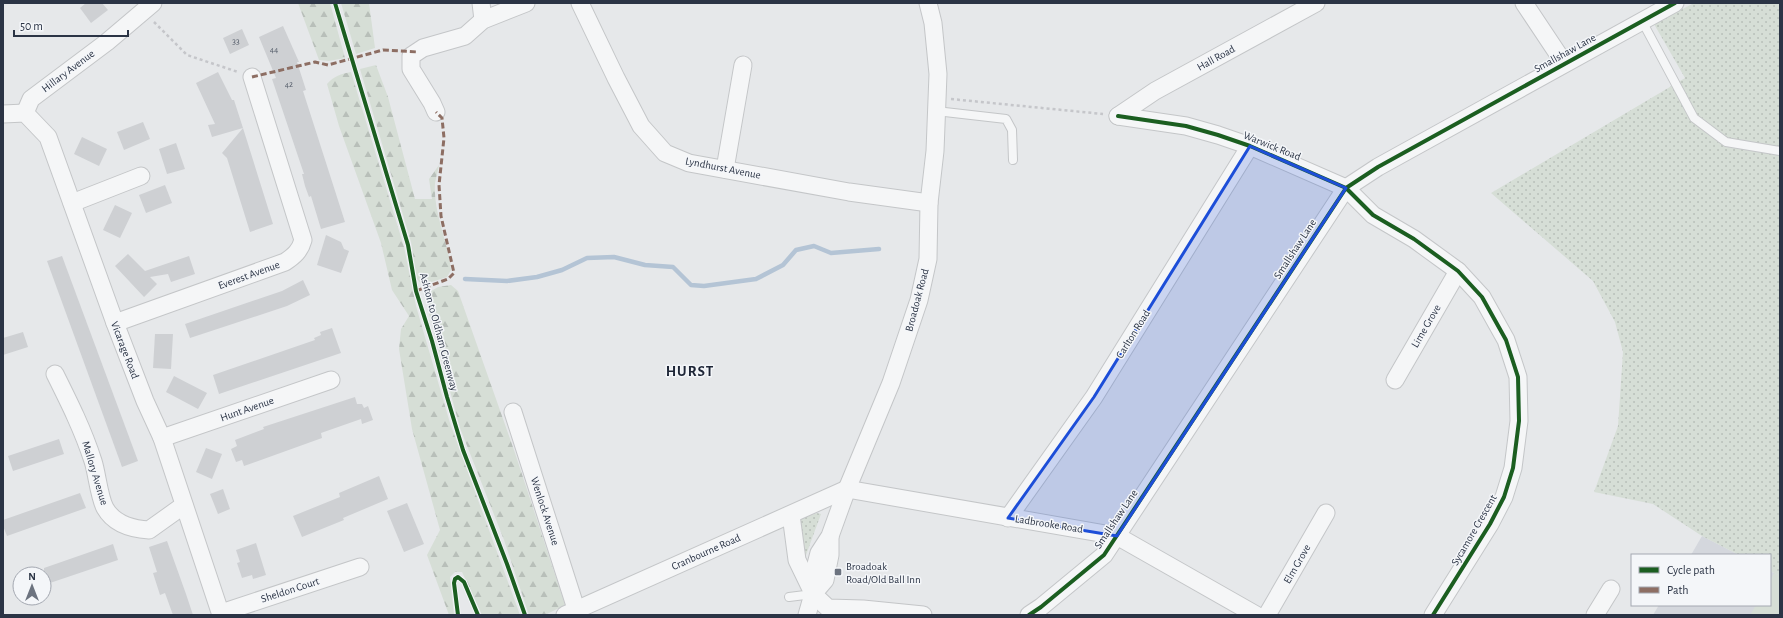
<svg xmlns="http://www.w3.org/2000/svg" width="1783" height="618" font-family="'Alegreya Sans',sans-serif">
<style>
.built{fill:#d4d7dd}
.green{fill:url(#green-dots)}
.forest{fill:url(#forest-firs)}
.pitch{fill:#d6ded6}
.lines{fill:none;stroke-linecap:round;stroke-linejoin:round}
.stream{stroke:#b4c4d5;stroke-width:4.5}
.building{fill:#ced0d3}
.lane-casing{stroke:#c4c6c8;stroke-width:10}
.street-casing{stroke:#c4c6c8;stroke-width:19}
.path{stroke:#c5c6ca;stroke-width:2.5;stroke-dasharray:3 3;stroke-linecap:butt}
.lane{stroke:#f5f6f7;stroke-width:8}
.street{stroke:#f5f6f7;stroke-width:17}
.quiet{stroke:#8d6e63;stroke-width:3;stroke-dasharray:6 3;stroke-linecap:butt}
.cycleway-casing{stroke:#f4f6f9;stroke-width:6}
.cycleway{stroke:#1b5e20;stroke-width:4}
.marked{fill:#1d4ed8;fill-opacity:0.2;stroke:#1d4ed8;stroke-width:3;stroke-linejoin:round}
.poi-dot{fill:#6c737f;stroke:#f4f6f9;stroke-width:1.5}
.labels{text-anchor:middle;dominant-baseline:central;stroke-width:3;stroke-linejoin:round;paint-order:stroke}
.number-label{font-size:9px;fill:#545c69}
.street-label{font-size:11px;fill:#2b3445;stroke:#f4f6f9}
.poi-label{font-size:11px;fill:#2b3445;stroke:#f4f6f9;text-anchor:start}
.district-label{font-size:15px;font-weight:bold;letter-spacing:1px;fill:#1d2536;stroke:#f4f6f9}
</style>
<defs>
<pattern id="green-dots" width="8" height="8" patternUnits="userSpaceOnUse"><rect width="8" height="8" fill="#d6ded6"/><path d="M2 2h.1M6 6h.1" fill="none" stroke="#b8bfb9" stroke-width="1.8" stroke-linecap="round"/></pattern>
<pattern id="forest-firs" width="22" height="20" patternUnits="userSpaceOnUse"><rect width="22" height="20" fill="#d6ded6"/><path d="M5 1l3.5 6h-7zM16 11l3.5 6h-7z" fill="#b8bfb9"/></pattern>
</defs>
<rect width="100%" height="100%" fill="#e6e8ea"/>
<!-- built -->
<g class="built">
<path d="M1702 536 1739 555H1691Z"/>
<path d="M1770 571 1780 576V615H1653L1659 605H1770Z"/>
</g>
<!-- green -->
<g class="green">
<path d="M1694 3H1780V576L1770 571V555H1739L1702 536 1653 504 1594 492 1618 426 1623 352 1615 322 1593 281 1491 193 1685 78 1654 24Z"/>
<path d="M817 513 821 514 806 555H803L800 524 801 519Z"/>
</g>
<!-- forest -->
<g class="forest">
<path d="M298 3H330L345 58 329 61 319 60Z"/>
<path d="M341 3H369L375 48 356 54Z"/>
<path d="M376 65 388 97 415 199H432L429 179 439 165C438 171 436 177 435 183 433 213 448 241 451 270L447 277 422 285 417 279 411 242 360 69Z"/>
<path d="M351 72 404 247 416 306 450 423 520 615H482L462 572H455L450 577 454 615H449L427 555 440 530 412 429 399 349 401 329 409 316 392 290 381 243 339 126 327 84C334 76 341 74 351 72Z"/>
<path d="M451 285 458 291 515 453 565 605 545 615H529L504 540 460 428 429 314 428 293 438 287Z"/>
</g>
<!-- pitch -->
<path class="pitch" d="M1774 573 1780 576V615H1750L1756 605H1770V580Z"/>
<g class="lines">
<!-- stream -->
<path class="stream" d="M465 279 507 281 537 277 562 270 587 258 614 257 645 265 673 267 691 285 704 286 756 279 783 265 796 250 814 246 831 253 879 249"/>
</g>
<!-- building -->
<g class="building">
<path d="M86 3H102L108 10 91 23 80 8Z"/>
<path d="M283 26 299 62H297L306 90 303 91 345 222 321 229 311 196 309 197 305 186 302 174H304L272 79 276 78 259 37Z"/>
<path d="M242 29 249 45 230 54 223 38Z"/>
<path d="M218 72 232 100H234L243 128 212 137 208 125 215 124 196 83Z"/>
<path d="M143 122 150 139 124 150 117 132Z"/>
<path d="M243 128 273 224 250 232 227 158 222 153Z"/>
<path d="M82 137 107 149 99 166 74 154Z"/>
<path d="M176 143 185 169 167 174 159 149Z"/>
<path d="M165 185 172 203 146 213 139 195Z"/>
<path d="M115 205 132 213 120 238 103 230Z"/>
<path d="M326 235 341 242 344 249 349 251 341 273 317 265Z"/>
<path d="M128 254 145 271 189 256 195 274 171 282 168 274 150 277 157 284 144 297 115 266Z"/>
<path d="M62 256 138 461 122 467 47 261Z"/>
<path d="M303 280 310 295 287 306 190 338 185 324 282 291Z"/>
<path d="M332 328 341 353 219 394 213 375 315 340 314 338 321 335 320 332Z"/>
<path d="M23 332 28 347 3 355V338Z"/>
<path d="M155 334H173L171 369 153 368Z"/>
<path d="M174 376 207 393 198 409 166 392Z"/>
<path d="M355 397 357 404H362L364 408 368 406 373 420 362 424 361 419 321 433 322 438 244 466 242 460 236 462 231 449 237 446 235 440 264 429 263 427Z"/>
<path d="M59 439 64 454 13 471 8 456Z"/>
<path d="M206 448 222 454 212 479 196 472Z"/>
<path d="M379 476 388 499 343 518 344 520 302 537 293 516 340 497 339 493Z"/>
<path d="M223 489 230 509 218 514 210 494Z"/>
<path d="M80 493 86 508 7 536 3 526V520Z"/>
<path d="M407 503 424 544 404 552 387 511Z"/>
<path d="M167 541 186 594 193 615H173L165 593 160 595 153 573 157 572 149 547Z"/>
<path d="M256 543 266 575 253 579 252 575 242 578 237 563 240 562 236 550Z"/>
<path d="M113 544 118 560 44 585V568Z"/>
</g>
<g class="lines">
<defs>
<g id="lane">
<path d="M1642 21 1694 118 1726 142 1780 151"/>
<path d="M936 111 1006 119 1012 130 1013 160"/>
<path d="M789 597 813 594"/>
</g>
<g id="street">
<path d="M481 3 483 20"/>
<path d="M580 3 616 78 641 126 665 153 689 163 849 192 929 203"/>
<path d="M1524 3 1564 63"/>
<path d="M436 112 432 103 411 69V56L423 48 465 36 483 20 526 3"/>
<path d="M25 113 31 99 107 42 153 3"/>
<path d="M3 114 25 113 48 137 115 323 145 401 162 438 221 615"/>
<path d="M1118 116 1186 126 1218 135 1250 146 1346 188 1373 215 1414 239 1458 271 1482 297 1506 340 1518 377 1519 421 1513 468 1504 497 1490 524 1433 615"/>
<path d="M1118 116 1155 91 1316 3"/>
<path d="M725 169 743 65"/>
<path d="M72 203 141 176"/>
<path d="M115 323 285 262C294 256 300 251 303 240L252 77"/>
<path d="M55 374C69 402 83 430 93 461 97 473 99 497 105 508 114 524 132 529 149 530L184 505"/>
<path d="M1395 380 1458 271"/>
<path d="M513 412 578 615"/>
<path d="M162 438 331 380"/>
<path d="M847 489 1117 536 1256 615"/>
<path d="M791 515 797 560 812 591"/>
<path d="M1008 518 1094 397 1250 146"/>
<path d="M813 594 828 608 863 609 923 615"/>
<path d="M813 594 825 580 830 555V537"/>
<path d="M221 613 360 567"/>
<path d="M565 615 847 489"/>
<path d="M807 615 813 594V576L819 553 830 536 847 489 891 383 919 300 928 259 929 203 935 151 938 74 933 23 928 3"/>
<path d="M1029 615 1041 607 1104 555 1346 188 1378 167 1675 3"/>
<path d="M1267 615 1326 513"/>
<path d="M1595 615 1611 589"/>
</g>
</defs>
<!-- lane casing -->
<use href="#lane" class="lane-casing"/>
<!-- street casing -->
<use href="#street" class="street-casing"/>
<!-- path -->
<g class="path">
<path d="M154 22 187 55 238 72"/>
<path d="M951 99 1103 114"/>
</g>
<!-- lane -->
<use href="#lane" class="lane"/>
<!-- street -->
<use href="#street" class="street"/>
<!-- quiet -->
<g class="quiet">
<path d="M252 77 315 62 328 65 383 50 418 52"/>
<path d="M416 291 448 279 454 273 441 216 439 185 444 138 442 118 436 112"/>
</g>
<defs>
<g id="cycleway">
<path d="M335 3 408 245 416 291 432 341 447 397 463 450 507 564 525 615"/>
<path d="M1118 116 1186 126 1218 135 1250 146 1346 188 1373 215 1414 239 1458 271 1482 297 1506 340 1518 377 1519 421 1513 468 1504 497 1490 524 1433 615"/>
<path d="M458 615 454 583 455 579 458 577 464 582 478 615"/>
<path d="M1029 615 1041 607 1104 555 1346 188 1378 167 1675 3"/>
</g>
</defs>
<!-- cycleway casing -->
<use href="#cycleway" class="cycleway-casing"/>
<!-- cycleway -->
<use href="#cycleway" class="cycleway"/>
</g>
<!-- marked area -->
<path class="marked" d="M1250 146 1346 188 1117 536 1008 518 1094 397Z"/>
<!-- markers -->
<rect class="poi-dot" x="834" y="568" width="8" height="8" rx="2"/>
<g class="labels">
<!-- number labels -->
<g class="number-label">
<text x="236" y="41">33</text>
<text x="274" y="49">44</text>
<text x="289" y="84">42</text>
</g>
<!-- street labels -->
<g class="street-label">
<text transform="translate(1565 53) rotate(-29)">Smallshaw Lane</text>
<text transform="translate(1216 58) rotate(-29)">Hall Road</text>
<text transform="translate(68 71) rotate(-37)">Hillary Avenue</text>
<text transform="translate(1272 146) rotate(22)">Warwick Road</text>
<text transform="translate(723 168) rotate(11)">Lyndhurst Avenue</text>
<text transform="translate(1295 249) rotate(-57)">Smallshaw Lane</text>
<text transform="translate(249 275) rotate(-20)">Everest Avenue</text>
<text transform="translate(917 300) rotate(-75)">Broadoak Road</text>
<text transform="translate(1426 326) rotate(-60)">Lime Grove</text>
<text transform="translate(439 332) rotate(75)">Ashton to Oldham Greenway</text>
<text transform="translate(1133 334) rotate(-58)">Carlton Road</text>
<text transform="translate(125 350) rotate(69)">Vicarage Road</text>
<text transform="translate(247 409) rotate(-19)">Hunt Avenue</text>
<text transform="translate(95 473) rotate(73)">Mallory Avenue</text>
<text transform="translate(545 511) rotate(72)">Wenlock Avenue</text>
<text transform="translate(1116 519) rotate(-56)">Smallshaw Lane</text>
<text transform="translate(1049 524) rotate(9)">Ladbrooke Road</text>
<text transform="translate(1474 530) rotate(-60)">Sycamore Crescent</text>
<text transform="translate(706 552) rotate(-24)">Cranbourne Road</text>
<text transform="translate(1297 564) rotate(-60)">Elm Grove</text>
<text transform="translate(290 590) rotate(-18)">Sheldon Court</text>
</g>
<!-- poi labels -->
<g class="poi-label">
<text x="846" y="566">Broadoak<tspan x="846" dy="13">Road/Old Ball Inn</tspan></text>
</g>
<!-- district labels -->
<g class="district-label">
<text x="690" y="371">HURST</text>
</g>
</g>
<!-- border -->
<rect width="1783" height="618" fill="none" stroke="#2b3445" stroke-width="8"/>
<!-- legend -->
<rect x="1631" y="554" width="140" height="52" fill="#f4f6f9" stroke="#a4a8b1"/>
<rect x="1639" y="567" width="20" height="6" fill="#1b5e20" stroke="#a4a8b1"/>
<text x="1667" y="574" font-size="12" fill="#2b3445">Cycle path</text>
<rect x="1639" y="587" width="20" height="6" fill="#8d6e63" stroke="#a4a8b1"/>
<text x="1667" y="594" font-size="12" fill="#2b3445">Path</text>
<!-- north arrow -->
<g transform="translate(32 586)"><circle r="19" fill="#f4f6f9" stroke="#a4a8b1"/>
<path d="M0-3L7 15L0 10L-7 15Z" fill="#6c737f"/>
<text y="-6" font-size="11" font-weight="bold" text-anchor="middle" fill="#2b3445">N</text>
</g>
<!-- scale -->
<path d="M14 30v6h114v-6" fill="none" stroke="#2b3445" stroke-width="2"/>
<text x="20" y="30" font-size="12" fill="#2b3445" stroke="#f4f6f9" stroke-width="3" paint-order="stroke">50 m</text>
</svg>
